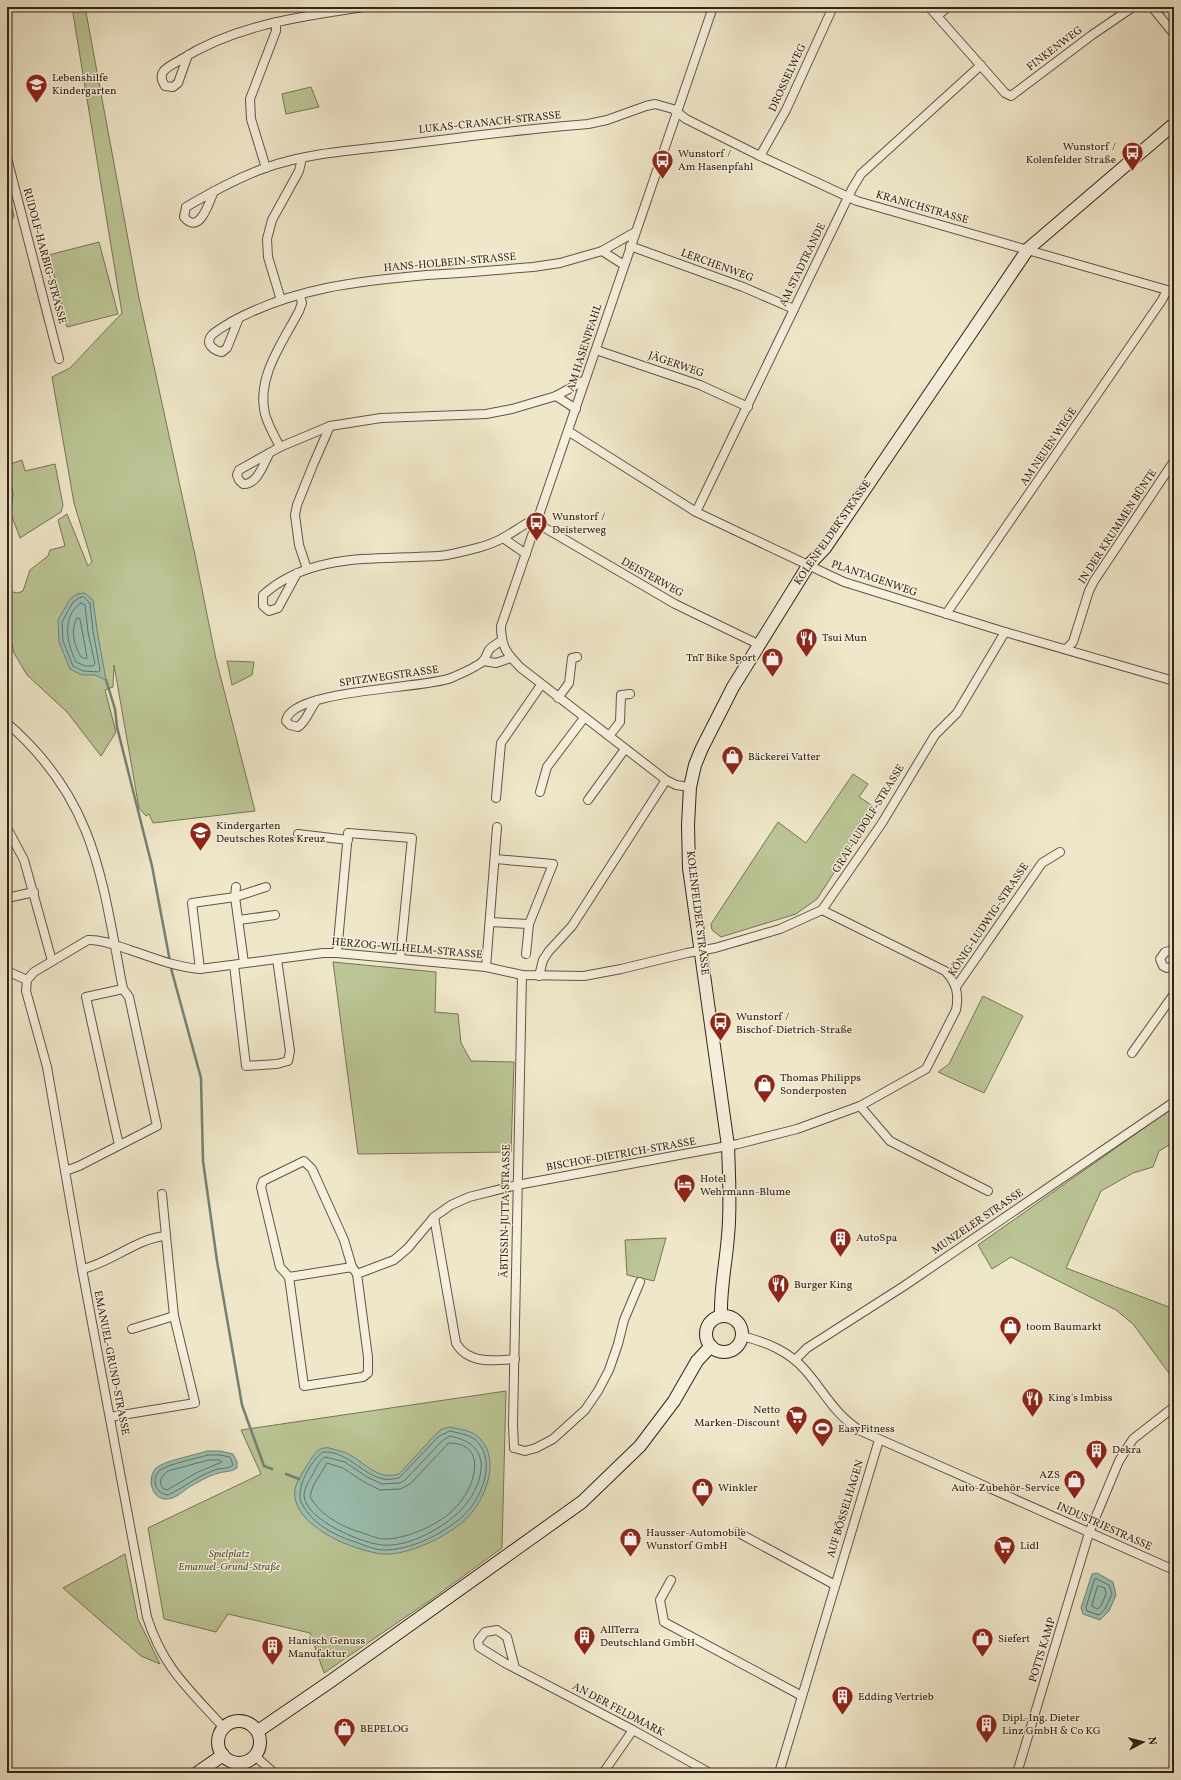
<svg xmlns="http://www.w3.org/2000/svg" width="1181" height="1780" font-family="Vollkorn,serif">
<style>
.green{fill:#bbc595;stroke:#787456}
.water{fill:#9ac0b2;stroke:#718174}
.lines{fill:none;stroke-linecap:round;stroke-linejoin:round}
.shore{stroke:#677265;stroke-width:1}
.stream{stroke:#718174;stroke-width:2.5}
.street-casing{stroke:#635444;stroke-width:10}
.secondary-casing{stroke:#342318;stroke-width:14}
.street{stroke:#f5efdc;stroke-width:8}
.secondary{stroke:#f5efdc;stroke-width:12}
.labels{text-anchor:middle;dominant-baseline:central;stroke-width:3;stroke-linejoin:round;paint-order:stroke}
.street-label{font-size:11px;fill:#342318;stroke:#f5efdc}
.poi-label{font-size:11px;fill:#342318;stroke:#f5efdc;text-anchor:start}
.park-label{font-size:11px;font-style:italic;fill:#5c543e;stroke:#f5efdc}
</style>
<rect width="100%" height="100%" fill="#efe7c9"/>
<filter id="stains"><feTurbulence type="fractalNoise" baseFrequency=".005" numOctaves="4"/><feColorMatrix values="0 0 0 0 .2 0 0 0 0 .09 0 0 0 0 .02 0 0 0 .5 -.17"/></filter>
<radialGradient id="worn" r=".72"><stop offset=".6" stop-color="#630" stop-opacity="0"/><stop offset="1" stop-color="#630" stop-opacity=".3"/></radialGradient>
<!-- green -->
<g class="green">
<path d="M72 7H85L138 293 195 555 216 659 255 811 153 823 149 814 146 816 139 808 114 665 113 687 105 690 116 732 101 756 67 712 27 675 14 653 7 624V591L18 593 23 591 30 570 48 556 50 550 65 546 58 520 67 514 88 566 92 562 74 503 52 377 70 368 122 313Z"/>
<path d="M311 87 319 107 286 114 282 94Z"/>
<path d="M7 190 14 216 7 228Z"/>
<path d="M99 242 118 314 67 327 49 255Z"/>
<path d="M22 460 25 471 55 464 63 505 61 512 20 538 11 514 13 493 7 465Z"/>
<path d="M227 661 254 662 252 675 232 685Z"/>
<path d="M853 774 868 784 859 797 876 808 817 899 796 914 721 937 712 930 711 924 778 822 806 843Z"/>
<path d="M333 962 436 972 435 1012 458 1014 461 1043 471 1061 514 1062 511 1152 358 1154Z"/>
<path d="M983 996 1023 1016 984 1093 938 1072 949 1064Z"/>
<path d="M1174 1107V1142L1159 1151 1153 1167 1133 1173 1101 1191 1066 1268 1174 1309V1380L1133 1324 1116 1310 1011 1257 992 1269 978 1245Z"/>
<path d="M666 1238 654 1281 627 1275 625 1240Z"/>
<path d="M506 1391 502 1548 432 1599 324 1673 310 1633 228 1614 216 1632 164 1619 148 1528 261 1474 241 1430Z"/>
<path d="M125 1554 138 1619 160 1664 141 1656 63 1588Z"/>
</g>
<!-- water -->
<g class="water">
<path d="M85 593 93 600 97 630 106 680 95 675H82L70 669 59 642 58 620 70 599 77 594Z"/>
<path d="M450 1427C458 1429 469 1430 476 1435 503 1456 486 1499 467 1518 449 1536 408 1556 382 1554 371 1553 350 1546 339 1541 320 1532 291 1513 295 1489 297 1480 303 1472 308 1464 312 1458 316 1449 324 1448 328 1447 332 1449 336 1450 340 1451 346 1452 350 1455 361 1461 371 1472 384 1475 388 1476 394 1475 399 1474L436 1434 442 1429Z"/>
<path d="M207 1451H220L233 1454 237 1462V1468C231 1472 226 1471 219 1473 210 1475 200 1481 191 1486 184 1490 176 1499 167 1499 152 1500 147 1480 155 1469 162 1461 196 1455 207 1451Z"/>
<path d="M1097 1573 1113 1582 1116 1595 1109 1611 1100 1620 1083 1614 1081 1608 1092 1574Z"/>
</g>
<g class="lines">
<!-- shore -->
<g class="shore">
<path d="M84 597 90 603 93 631 100 670 99 672 83 671 73 666 63 641 62 622 73 602 79 598Z"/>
<path d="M81 603 85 605 88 632 95 664 93 666H85L76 662C67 644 61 616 81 603Z"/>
<path d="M77 618 80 619 87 657 86 659 81 657C74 645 70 630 77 618Z"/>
<path d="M450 1431C457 1433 467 1434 473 1438 499 1457 482 1499 463 1516 443 1534 411 1550 384 1550 374 1550 362 1544 352 1541 332 1534 312 1523 302 1504 294 1490 311 1460 323 1452 348 1451 361 1474 383 1479 388 1480 394 1479 399 1478L438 1437Z"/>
<path d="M450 1436C469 1440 483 1449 481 1470 479 1489 467 1506 452 1518 435 1532 406 1547 383 1545 363 1544 306 1520 304 1496 304 1488 309 1481 313 1474 316 1468 319 1461 325 1457L345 1462 367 1477 382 1484 400 1483 405 1480 442 1441Z"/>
<path d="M449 1443C490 1443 474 1489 456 1507 441 1524 407 1539 385 1539 376 1539 365 1533 356 1531 337 1524 320 1514 310 1497L313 1486 327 1463 343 1468 364 1482 380 1490 400 1489 410 1484Z"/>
<path d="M208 1455H220L230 1457 233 1465C228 1469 223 1468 218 1469 200 1474 185 1487 168 1495 156 1494 151 1480 159 1471 165 1465 198 1458 208 1455Z"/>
<path d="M209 1460H219L222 1462 198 1472 167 1490 164 1489C157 1483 161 1476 168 1471Z"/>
<path d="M1095 1579H1097L1109 1585 1112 1594 1105 1609 1099 1615 1087 1611 1086 1608Z"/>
<path d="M1098 1586 1105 1588 1106 1594 1101 1606 1097 1609 1092 1606Z"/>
</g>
<!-- stream -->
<g class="stream">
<path d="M106 680 115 709 117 727 152 866 172 972 201 1078 203 1161 217 1261 242 1405 264 1466 272 1469"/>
<path d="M286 1474 299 1479"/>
</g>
<defs>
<g id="street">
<path d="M929 7 1005 93 1011 96 1092 35 1133 7"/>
<path d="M1152 7 1174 34"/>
<path d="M937 16 948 7"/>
<path d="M188 55 178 83 173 87 165 86C155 71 169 67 180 60 237 24 300 17 364 7"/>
<path d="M760 156 786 110 833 7"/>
<path d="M7 158 59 359"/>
<path d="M266 168 251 119 250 99 276 31V22"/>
<path d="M214 191C209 202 200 236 184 217L186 207C212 192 237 178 265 168 307 153 354 150 399 145 462 137 525 129 588 124L607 120 646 106 655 104 673 109 686 119 760 156 857 201 1174 292"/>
<path d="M630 246 743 287 794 309"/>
<path d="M602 251 624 265"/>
<path d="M281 300 268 257 267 239 272 220 299 171 302 158"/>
<path d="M239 318 227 348 222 352C215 351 205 345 211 336 215 331 225 326 231 322 293 288 358 281 427 275 463 273 498 270 533 267L560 263 602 251 635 232"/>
<path d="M596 350 700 385 748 407"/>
<path d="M556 396 576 409"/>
<path d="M568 431 696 512 844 582 1005 632 1174 681"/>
<path d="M280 447C275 437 268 425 265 414 256 377 283 342 299 311L302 303 300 295"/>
<path d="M269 454C263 465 257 485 243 484L239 480 237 475 239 470 280 447 330 426 381 418 486 414 512 409 556 396 585 380"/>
<path d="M696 512 852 189 861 174 981 65"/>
<path d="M503 538 526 554"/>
<path d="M307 569 299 545 295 515 297 505 313 465 330 426"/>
<path d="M297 573 278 608 269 611 263 606V595C305 557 360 559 414 557 425 556 436 557 447 555 465 551 487 547 503 538 512 533 520 527 529 522L545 528 675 604 760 645"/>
<path d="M946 614 1162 300 1167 290"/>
<path d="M1066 649 1073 642 1089 591 1094 581 1174 461"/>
<path d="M483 661 496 663 511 658"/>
<path d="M558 698 569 683 572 658 577 657"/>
<path d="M317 700C310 708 307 721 298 727L290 725 286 721C290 689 424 689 451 678 458 675 478 666 483 661 486 658 487 653 489 650 492 646 497 644 501 641"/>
<path d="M7 723C97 801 102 881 123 989L129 997 157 1126 79 1166 65 1171"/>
<path d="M609 736 620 722 621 695 630 694"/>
<path d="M690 787 676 785 666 780 521 668C507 654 501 647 501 626L713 7"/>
<path d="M540 792 547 767 584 718"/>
<path d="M496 798 501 743 541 685"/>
<path d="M588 800 625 749"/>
<path d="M7 828 24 860 52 961"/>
<path d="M298 834 348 840"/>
<path d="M236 887 235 897 244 963"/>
<path d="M7 898 34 892"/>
<path d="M239 920 275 915"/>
<path d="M490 922 529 924 553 864 495 859"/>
<path d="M337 953 348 833 412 838 400 959"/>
<path d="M526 954 529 924"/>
<path d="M1174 954 1169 951 1165 952 1160 959 1163 966 1167 968 1174 966"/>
<path d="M234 965 246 1066 277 1064 288 1061 290 1051 277 959"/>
<path d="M486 967 497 827"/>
<path d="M200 969 192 903 235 897 266 887"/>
<path d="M7 971 27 980"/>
<path d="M522 975 513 1424 514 1448 525 1451 536 1448 553 1439 585 1410 598 1391 609 1370 618 1344 624 1320 640 1282"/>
<path d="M539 976 543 960 549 951 572 926 666 780"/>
<path d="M27 980 34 972 88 940C102 939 117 946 130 950 154 958 175 967 200 969L323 953H337L486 967 522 975 584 976 621 969 687 953 715 948 780 929 822 910 882 823 935 735 957 713 1005 632"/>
<path d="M27 980 26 991 47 1067 82 1269 147 1617C163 1668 189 1689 224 1728"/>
<path d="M956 987 1042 863 1060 852"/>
<path d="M1132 1053 1174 994"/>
<path d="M860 1106 890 1141 988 1191"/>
<path d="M119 1145 86 997 123 989"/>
<path d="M162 1194 166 1236"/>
<path d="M434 1217 456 1343C468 1364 493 1361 515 1359"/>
<path d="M82 1269C111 1263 137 1238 166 1236L174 1316 195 1403 110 1417"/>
<path d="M289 1277 352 1267 357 1274 394 1260 408 1248 434 1217 451 1205 469 1197 517 1185 738 1144 797 1129 860 1106 926 1069 956 1010C959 995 957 983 945 971L822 910"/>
<path d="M289 1277 304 1386 363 1377 368 1373V1357L357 1274"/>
<path d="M289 1277 280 1267 261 1187 263 1181 304 1161 312 1169 344 1240 352 1267"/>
<path d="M132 1329 174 1316"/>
<path d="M742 1336C766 1342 789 1351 806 1371 825 1393 835 1415 861 1431L1174 1570"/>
<path d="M795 1360 807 1348 904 1286 1174 1102"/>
<path d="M737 1532 835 1585"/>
<path d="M671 1580 660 1600 664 1622 802 1696"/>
<path d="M515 1668 507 1637 497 1630 485 1632 478 1641 479 1647 505 1663 633 1730 710 1773"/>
<path d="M255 1756 274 1773"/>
<path d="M603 1773 633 1730"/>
<path d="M779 1773 879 1440"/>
<path d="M1017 1773 1089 1533 1119 1461 1133 1439 1174 1407"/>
</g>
<g id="secondary">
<path d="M721 1316C720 1289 726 1263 728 1236 731 1206 729 1176 728 1146L689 868 688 825 690 787 695 765 702 748 733 687 808 566 825 548 1028 249 1174 124"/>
<circle cx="724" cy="1334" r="18"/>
<circle cx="239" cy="1742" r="21"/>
<path d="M258 1731 331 1681 582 1502 640 1446 674 1401 697 1361 711 1346"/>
<path d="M197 1773 223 1755"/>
</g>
</defs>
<!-- street casing -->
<use href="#street" class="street-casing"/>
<!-- secondary casing -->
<use href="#secondary" class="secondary-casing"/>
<!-- street -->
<use href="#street" class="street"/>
<!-- secondary -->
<use href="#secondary" class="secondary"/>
</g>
<!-- icons -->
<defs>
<symbol id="school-pin" viewBox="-11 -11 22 30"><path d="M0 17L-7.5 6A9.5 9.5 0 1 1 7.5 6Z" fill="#8f2418" stroke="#f5efdc"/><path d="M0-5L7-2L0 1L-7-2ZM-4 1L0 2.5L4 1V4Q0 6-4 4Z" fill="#fff"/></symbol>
<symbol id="bus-pin" viewBox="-11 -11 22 30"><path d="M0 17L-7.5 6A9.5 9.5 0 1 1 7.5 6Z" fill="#8f2418" stroke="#f5efdc"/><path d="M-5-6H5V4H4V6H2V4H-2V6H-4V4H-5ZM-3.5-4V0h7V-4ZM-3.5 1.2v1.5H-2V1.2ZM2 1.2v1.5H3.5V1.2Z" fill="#fff"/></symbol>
<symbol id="restaurant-pin" viewBox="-11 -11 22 30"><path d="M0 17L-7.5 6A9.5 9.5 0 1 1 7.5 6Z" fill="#8f2418" stroke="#f5efdc"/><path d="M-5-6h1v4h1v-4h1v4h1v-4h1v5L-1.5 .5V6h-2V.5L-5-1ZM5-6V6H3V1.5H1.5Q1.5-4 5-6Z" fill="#fff"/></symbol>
<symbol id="shop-pin" viewBox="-11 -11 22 30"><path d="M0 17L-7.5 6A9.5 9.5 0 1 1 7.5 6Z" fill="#8f2418" stroke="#f5efdc"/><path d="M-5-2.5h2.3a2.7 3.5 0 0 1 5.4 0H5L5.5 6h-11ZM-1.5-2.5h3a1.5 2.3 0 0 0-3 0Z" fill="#fff"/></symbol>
<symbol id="hotel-pin" viewBox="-11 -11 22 30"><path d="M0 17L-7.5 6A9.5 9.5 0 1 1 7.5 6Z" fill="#8f2418" stroke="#f5efdc"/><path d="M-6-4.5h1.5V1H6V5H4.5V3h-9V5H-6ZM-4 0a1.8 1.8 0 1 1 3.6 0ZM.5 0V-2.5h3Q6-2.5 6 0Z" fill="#fff"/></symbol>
<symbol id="building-pin" viewBox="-11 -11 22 30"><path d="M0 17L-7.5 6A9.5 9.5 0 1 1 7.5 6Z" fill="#8f2418" stroke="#f5efdc"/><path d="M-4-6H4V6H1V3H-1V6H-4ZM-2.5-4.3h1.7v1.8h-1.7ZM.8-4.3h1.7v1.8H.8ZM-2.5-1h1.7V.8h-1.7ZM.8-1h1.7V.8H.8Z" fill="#fff"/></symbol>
<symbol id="supermarket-pin" viewBox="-11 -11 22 30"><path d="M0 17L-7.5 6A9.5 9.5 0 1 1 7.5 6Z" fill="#8f2418" stroke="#f5efdc"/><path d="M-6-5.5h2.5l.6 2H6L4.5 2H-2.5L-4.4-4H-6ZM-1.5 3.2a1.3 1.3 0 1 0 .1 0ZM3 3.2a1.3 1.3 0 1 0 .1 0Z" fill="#fff"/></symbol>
<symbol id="stadium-pin" viewBox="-11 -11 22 30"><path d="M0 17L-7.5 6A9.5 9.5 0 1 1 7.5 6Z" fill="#8f2418" stroke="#f5efdc"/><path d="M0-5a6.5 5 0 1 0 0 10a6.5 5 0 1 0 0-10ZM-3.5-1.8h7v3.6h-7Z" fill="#fff"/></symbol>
</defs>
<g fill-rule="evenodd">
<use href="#school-pin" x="24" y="72" width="25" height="34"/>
<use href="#bus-pin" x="1120" y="140" width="25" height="34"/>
<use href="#bus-pin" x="650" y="148" width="25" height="34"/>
<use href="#bus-pin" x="524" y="510" width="25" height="34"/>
<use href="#restaurant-pin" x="794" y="626" width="25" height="34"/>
<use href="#shop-pin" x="760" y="646" width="25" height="34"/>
<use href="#shop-pin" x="720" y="744" width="25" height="34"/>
<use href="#school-pin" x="188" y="820" width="25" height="34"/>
<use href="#bus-pin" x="708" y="1010" width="25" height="34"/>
<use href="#shop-pin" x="752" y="1072" width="25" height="34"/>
<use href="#hotel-pin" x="672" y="1172" width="25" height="34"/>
<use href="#building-pin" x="828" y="1226" width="25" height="34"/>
<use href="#restaurant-pin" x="766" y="1272" width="25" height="34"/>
<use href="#shop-pin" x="998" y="1314" width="25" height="34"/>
<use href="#restaurant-pin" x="1020" y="1386" width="25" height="34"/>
<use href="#supermarket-pin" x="784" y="1404" width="25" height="34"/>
<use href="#stadium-pin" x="810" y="1416" width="25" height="34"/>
<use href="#building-pin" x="1084" y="1438" width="25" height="34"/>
<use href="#shop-pin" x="1062" y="1468" width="25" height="34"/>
<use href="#shop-pin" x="690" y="1476" width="25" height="34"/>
<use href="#shop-pin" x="618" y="1526" width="25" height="34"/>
<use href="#supermarket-pin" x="992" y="1534" width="25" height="34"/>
<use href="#building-pin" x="572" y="1624" width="25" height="34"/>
<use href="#shop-pin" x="970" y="1626" width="25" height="34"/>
<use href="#building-pin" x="260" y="1634" width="25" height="34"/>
<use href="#building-pin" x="830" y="1684" width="25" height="34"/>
<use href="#building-pin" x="974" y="1712" width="25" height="34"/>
<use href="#shop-pin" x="332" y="1716" width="25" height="34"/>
</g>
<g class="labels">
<!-- street labels -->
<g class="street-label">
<text transform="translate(1055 49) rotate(-37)">FINKENWEG</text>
<text transform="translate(788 78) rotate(-65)">DROSSELWEG</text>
<text transform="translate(490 123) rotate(-6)">LUKAS-CRANACH-STRASSE</text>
<text transform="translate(922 208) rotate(16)">KRANICHSTRASSE</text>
<text transform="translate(44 256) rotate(75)">RUDOLF-HARBIG-STRASSE</text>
<text transform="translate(450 263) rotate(-5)">HANS-HOLBEIN-STRASSE</text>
<text transform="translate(803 265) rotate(-64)">AM STADTRANDE</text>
<text transform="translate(717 266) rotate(20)">LERCHENWEG</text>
<text transform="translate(585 348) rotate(-72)">AM HASENPFAHL</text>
<text transform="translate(676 365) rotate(19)">JÄGERWEG</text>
<text transform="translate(1049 447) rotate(-56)">AM NEUEN WEGE</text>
<text transform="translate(1118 527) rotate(-57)">IN DER KRUMMEN BÜNTE</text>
<text transform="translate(833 533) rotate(-55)">KOLENFELDER STRASSE</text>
<text transform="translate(652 578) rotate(29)">DEISTERWEG</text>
<text transform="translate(874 579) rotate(19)">PLANTAGENWEG</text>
<text transform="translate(389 677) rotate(-8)">SPITZWEGSTRASSE</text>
<text transform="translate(869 819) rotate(-58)">GRAF-LUDOLF-STRASSE</text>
<text transform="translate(697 913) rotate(83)">KOLENFELDER STRASSE</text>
<text transform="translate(989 920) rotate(-56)">KÖNIG-LUDWIG-STRASSE</text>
<text transform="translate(407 949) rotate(5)">HERZOG-WILHELM-STRASSE</text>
<text transform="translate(621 1155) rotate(-10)">BISCHOF-DIETRICH-STRASSE</text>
<text transform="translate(506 1211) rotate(-89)">ÄBTISSIN-JUTTA-STRASSE</text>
<text transform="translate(978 1222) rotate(-34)">MUNZELER STRASSE</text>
<text transform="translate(111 1363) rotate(79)">EMANUEL-GRUND-STRASSE</text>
<text transform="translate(846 1509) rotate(-73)">AUF BÖSSELHAGEN</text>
<text transform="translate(1104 1527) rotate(24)">INDUSTRIESTRASSE</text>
<text transform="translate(1043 1650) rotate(-73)">POTTS KAMP</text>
<text transform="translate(618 1710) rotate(28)">AN DER FELDMARK</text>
</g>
<!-- poi labels -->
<g class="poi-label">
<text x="52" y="78">Lebenshilfe<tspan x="52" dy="13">Kindergarten</tspan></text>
<text x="1116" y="147" text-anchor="end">Wunstorf /<tspan x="1116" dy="13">Kolenfelder Straße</tspan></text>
<text x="678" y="154">Wunstorf /<tspan x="678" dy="13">Am Hasenpfahl</tspan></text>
<text x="552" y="517">Wunstorf /<tspan x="552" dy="13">Deisterweg</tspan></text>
<text x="822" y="638">Tsui Mun</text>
<text x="756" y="658" text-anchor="end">TnT Bike Sport</text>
<text x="748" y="757">Bäckerei Vatter</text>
<text x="216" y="826">Kindergarten<tspan x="216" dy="13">Deutsches Rotes Kreuz</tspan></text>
<text x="736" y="1017">Wunstorf /<tspan x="736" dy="13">Bischof-Dietrich-Straße</tspan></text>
<text x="780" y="1078">Thomas Philipps<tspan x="780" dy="13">Sonderposten</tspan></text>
<text x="700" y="1179">Hotel<tspan x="700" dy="13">Wehrmann-Blume</tspan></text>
<text x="856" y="1238">AutoSpa</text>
<text x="794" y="1285">Burger King</text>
<text x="1026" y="1327">toom Baumarkt</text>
<text x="1048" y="1398">King's Imbiss</text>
<text x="780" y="1410" text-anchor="end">Netto<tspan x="780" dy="13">Marken-Discount</tspan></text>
<text x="838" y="1429">EasyFitness</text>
<text x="1112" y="1450">Dekra</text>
<text x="1060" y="1475" text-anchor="end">AZS<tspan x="1060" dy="13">Auto-Zubehör-Service</tspan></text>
<text x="718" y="1488">Winkler</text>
<text x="646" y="1533">Hausser-Automobile<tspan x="646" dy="13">Wunstorf GmbH</tspan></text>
<text x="1020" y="1546">Lidl</text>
<text x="600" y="1630">AllTerra<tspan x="600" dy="13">Deutschland GmbH</tspan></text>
<text x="998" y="1639">Siefert</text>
<text x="288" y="1641">Hanisch Genuss<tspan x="288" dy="13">Manufaktur</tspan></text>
<text x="858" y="1697">Edding Vertrieb</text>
<text x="1002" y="1718">Dipl.-Ing. Dieter<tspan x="1002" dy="13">Linz GmbH &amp; Co KG</tspan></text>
<text x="360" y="1729">BEPELOG</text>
</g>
<!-- park labels -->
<g class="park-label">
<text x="229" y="1554">Spielplatz<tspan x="229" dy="13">Emanuel-Grund-Straße</tspan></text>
</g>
</g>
<!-- margin -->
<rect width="1181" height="1780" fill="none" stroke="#efe7c9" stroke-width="24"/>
<rect x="8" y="8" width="1165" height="1764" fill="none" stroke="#342318" stroke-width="2"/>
<rect x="12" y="12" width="1157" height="1756" fill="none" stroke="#342318"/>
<!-- north arrow -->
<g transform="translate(1143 1742) rotate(83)" stroke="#f5efdc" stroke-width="3" paint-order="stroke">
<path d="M0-3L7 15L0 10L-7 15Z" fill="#342318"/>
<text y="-6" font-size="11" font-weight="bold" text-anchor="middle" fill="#342318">N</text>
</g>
<rect width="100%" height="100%" filter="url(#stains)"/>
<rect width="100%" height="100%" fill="url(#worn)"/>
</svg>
